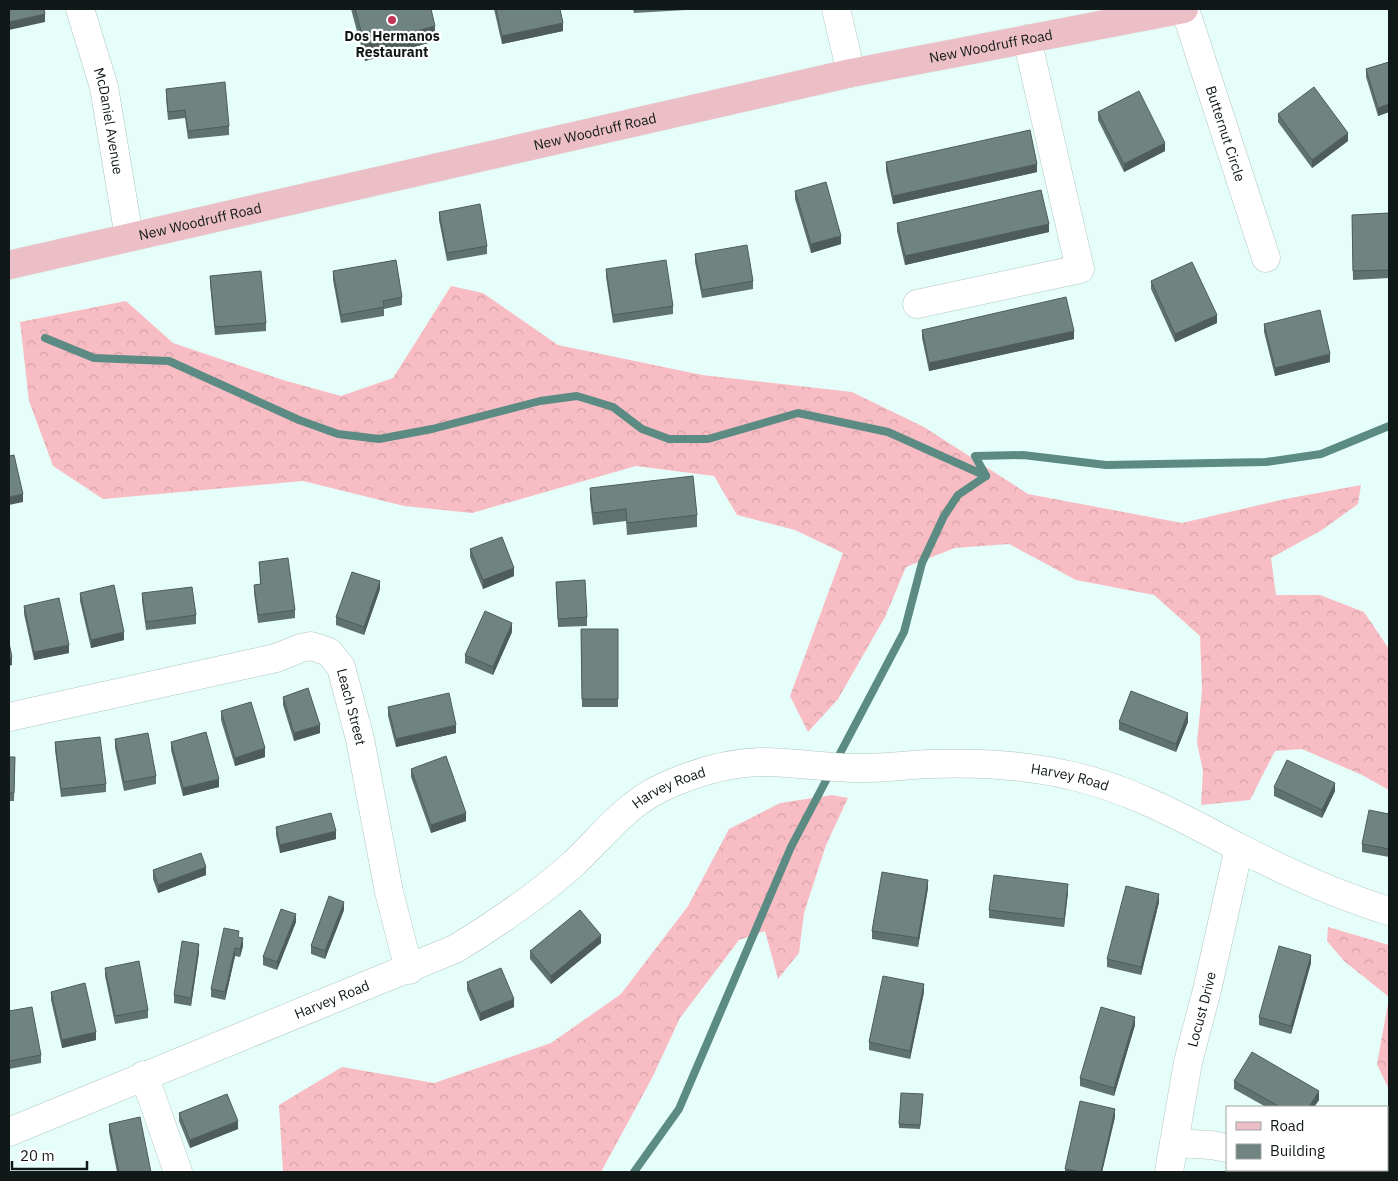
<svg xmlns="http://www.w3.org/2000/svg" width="1398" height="1181" font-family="'IBM Plex Sans',sans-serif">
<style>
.forest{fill:url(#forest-crowns)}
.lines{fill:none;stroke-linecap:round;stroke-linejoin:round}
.stream{stroke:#5b8b83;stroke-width:8}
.minor-casing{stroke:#afc6c1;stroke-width:29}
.major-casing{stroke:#dedfdf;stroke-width:29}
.minor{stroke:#fff;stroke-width:28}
.major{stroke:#ecbfc6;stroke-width:28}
.wall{fill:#5f726e}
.shaded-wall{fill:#4e5c5a}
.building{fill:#6f8480;stroke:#4e5c5a}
.poi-dot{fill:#c33459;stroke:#fff;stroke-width:2}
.labels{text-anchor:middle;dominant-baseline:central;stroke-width:4.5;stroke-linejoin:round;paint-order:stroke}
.poi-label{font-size:14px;font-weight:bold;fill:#101917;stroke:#fff}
.street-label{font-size:14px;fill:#101917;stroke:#fff}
</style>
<defs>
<pattern id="forest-crowns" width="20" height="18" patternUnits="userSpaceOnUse" patternTransform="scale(1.25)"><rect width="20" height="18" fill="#f8bdc4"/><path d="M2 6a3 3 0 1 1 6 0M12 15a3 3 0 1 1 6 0" fill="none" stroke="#d4a2a8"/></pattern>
</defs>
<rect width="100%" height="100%" fill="#e6fef9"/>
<!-- forest -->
<g class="forest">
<path d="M451 286 483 293 558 345 702 375 852 392 924 427 1028 494 1182 523 1285 499 1361 485 1358 504 1322 530 1271 558 1276 595H1320L1364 612 1389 649V790L1362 775 1302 749 1275 751 1250 800 1201 805 1203 771 1197 743 1202 690 1200 636 1154 595 1076 580 1009 544 955 548 906 567 885 617 838 699 808 732 790 696 843 553 795 530 737 515 714 476 636 466 472 513 404 506 303 481 103 499 53 466 29 401 20 322 126 301 173 343 283 380 341 396 393 378Z"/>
<path d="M832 795 848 798 826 845 804 913 799 953 778 979 765 931 739 940 680 1018 652 1078 601 1172H283L279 1105 342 1067 434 1083 551 1043 621 994 688 906 729 829 780 803Z"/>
<path d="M1328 927 1389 945V997L1344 961 1327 941Z"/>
<path d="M1389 998V1090L1377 1064Z"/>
</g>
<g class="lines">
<!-- stream -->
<g class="stream">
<path d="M45 338 94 358 169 361 299 420 338 434 379 439 432 429 540 401 577 396 613 407 642 429 669 439H708L798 413 888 432 986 476"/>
<path d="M986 476 975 456 1023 455 1106 465 1266 462 1321 454 1389 426"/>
<path d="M836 761 904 632 922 563 944 516 958 495 986 476"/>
<path d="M634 1172 679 1109 791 847 831 771"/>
</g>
<defs>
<g id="minor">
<path id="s1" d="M80 9 104 87 129 237"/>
<path d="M836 9 851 73"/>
<path id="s2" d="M1185 9 1266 258"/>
<path d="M917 304 1080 269 1027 39"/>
<path id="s3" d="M9 717 276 658 301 648 311 646 329 652 341 667 360 739 389 892 409 970"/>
<path d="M144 1075 178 1172"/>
<path id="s4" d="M9 1132 455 949C496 924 535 898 572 865 601 838 624 806 661 788 691 774 726 763 760 762 790 762 822 767 852 768 878 769 904 765 929 764 977 762 1026 765 1073 776 1133 790 1184 819 1238 847 1286 872 1337 895 1389 911"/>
<path d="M1174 1143 1211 1145 1227 1148"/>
<path d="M1270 1170 1271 1172"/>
<path id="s5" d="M1169 1172 1188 1062 1207 990 1239 848"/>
</g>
<g id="major">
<path id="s6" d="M9 265 851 73 1184 9"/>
</g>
</defs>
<!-- minor casing -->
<use href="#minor" class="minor-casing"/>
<!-- major casing -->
<use href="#major" class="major-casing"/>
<!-- minor -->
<use href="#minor" class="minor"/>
<!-- major -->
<use href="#major" class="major"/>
</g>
<!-- wall -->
<g class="wall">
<path d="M351 9H431L435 41 365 61Z"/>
<path d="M494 9H560L563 31 502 44Z"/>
<path d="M633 9H686V10L634 13Z"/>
<path d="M1389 62V112L1378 116 1366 77V69Z"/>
<path d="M166 89 229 126V135L188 139 185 118 168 120 166 97Z"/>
<path d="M1098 112 1165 151 1124 172 1098 120Z"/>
<path d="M1278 114 1348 141 1312 168 1278 122Z"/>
<path d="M886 162 1037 172 893 204 886 171Z"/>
<path d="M795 191 841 244 811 253 795 199Z"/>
<path d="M439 212 487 246V254L447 261 439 220Z"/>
<path d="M1389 213V278L1353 280 1352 215Z"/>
<path d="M897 223 1049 232 905 265 897 231Z"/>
<path d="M695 254 753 281V289L702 298 695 262Z"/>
<path d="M606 269 673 306V314L613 323 606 277Z"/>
<path d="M333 271 402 297V305L384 309V316L341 323 333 280Z"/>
<path d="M210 276 266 323V331L215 335 210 284Z"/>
<path d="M1151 281 1217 323 1175 342 1151 289Z"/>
<path d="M1264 324 1330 362 1275 376 1264 332Z"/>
<path d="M922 330 1074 339 929 371 922 338Z"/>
<path d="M590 488 697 515V527L627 535 626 521 593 525 590 500Z"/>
<path d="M470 549 514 576 483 589 470 557Z"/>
<path d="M259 562 295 610V618L258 623 254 593V585L260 584Z"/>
<path d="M556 582 587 617V626L558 627Z"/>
<path d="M380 589 364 635 336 625V617Z"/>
<path d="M80 593 124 640 91 648 80 601Z"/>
<path d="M142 593 196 615V624L146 630 142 601Z"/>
<path d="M24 606 69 653 34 660 24 614Z"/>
<path d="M581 629H618V707H582Z"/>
<path d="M512 632 493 675 465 663V655Z"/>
<path d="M283 697 320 733 294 741 283 705Z"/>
<path d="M388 707 456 733 396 747 388 716Z"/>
<path d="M221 711 265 757 235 766 221 720Z"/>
<path d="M1119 722H1188L1176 752 1119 730Z"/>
<path d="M115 739 156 776V784L124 791 115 748Z"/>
<path d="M55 742 106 784V792L61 797 55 750Z"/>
<path d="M171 742 219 787 183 796 171 750Z"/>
<path d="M9 757 15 765 14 801H9Z"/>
<path d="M411 769 466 821 431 833 411 777Z"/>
<path d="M1274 787 1335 791 1322 818 1274 796Z"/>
<path d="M1389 814V857L1362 852V844Z"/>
<path d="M276 827 336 839 280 853 276 835Z"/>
<path d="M153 870 206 875 158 893 153 879Z"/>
<path d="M928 888 918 947 872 939V931Z"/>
<path d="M1068 892 1064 927 989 918V910Z"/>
<path d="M1159 902 1141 975 1107 967V959Z"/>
<path d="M344 910 325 959 311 954V946Z"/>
<path d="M296 922 277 970 263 965V957Z"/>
<path d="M239 938 243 946 240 957 235 956 225 1000 211 997V989Z"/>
<path d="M601 943 551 984 530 959V951Z"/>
<path d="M199 952 191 1006 174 1003V995Z"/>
<path d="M1311 963 1291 1034 1259 1025V1017Z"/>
<path d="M105 968 148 1010V1018L115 1024 105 976Z"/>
<path d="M467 982 514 1007 480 1021 467 990Z"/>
<path d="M51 992 96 1040 62 1048 51 1000Z"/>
<path d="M924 992 910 1059 869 1050V1042Z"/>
<path d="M9 1011 41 1055V1063L9 1069Z"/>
<path d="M1135 1025 1114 1096 1080 1086V1078Z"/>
<path d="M1234 1081 1319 1100 1314 1107H1266L1234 1089Z"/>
<path d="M923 1099 920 1129 899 1128V1124Z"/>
<path d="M179 1113 238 1129 190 1148 179 1121Z"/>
<path d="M1115 1117 1102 1172H1065V1169Z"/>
<path d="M109 1124 151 1172H117L109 1132Z"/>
</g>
<!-- shaded-wall -->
<g class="shaded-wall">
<path d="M45 14V22L9 30V22Z"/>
<path d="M563 23V31L502 44V36Z"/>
<path d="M435 26V41L365 61V45Z"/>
<path d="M1389 104V112L1378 116V108Z"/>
<path d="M1348 133V141L1312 168V160Z"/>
<path d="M1165 143V151L1124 172V164Z"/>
<path d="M1037 164V172L893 204V196Z"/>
<path d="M1049 224V232L905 265V256Z"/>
<path d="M841 236V244L811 253V244Z"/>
<path d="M1217 315V323L1175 342V334Z"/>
<path d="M1074 331V339L929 371V363Z"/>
<path d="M1330 354V362L1275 376V368Z"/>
<path d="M23 494V502L9 505V497Z"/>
<path d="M514 568V576L483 589V580Z"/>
<path d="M380 581V589L364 635V627Z"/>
<path d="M512 623V632L493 675V667Z"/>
<path d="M124 632V640L91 648V640Z"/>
<path d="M69 645V653L34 660V652Z"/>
<path d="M12 657V665L9 666V658Z"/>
<path d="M1188 713V722L1176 752V744Z"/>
<path d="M320 725V733L294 741V733Z"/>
<path d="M456 725V733L396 747V739Z"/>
<path d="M265 748V757L235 766V758Z"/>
<path d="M219 779V787L183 796V788Z"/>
<path d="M1335 783V791L1322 818V810Z"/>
<path d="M466 813V821L431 833V825Z"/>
<path d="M336 831V839L280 853V845Z"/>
<path d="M206 867V875L158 893V885Z"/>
<path d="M928 880V888L918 947V938Z"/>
<path d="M1068 884V892L1064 927V919Z"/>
<path d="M1159 894V902L1141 975V967Z"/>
<path d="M344 902V910L325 959V951Z"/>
<path d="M296 914V922L277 970V962Z"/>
<path d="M601 935V943L551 984V976Z"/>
<path d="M243 938V946L240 957V949Z"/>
<path d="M199 944V952L191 1006V998Z"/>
<path d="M235 948V956L225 1000V992Z"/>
<path d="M1311 955V963L1291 1034V1026Z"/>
<path d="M924 984V992L910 1059V1051Z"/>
<path d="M514 999V1007L480 1021V1013Z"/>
<path d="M1135 1017V1025L1114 1096V1088Z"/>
<path d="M96 1032V1040L62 1048V1040Z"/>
<path d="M1319 1091V1100L1314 1107H1309Z"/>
<path d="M1115 1109V1117L1102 1172H1101Z"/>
<path d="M238 1121V1129L190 1148V1140Z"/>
</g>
<!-- building -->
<g class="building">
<path d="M9 9H44L45 14 9 22Z"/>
<path d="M355 9H431L435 26 365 45Z"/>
<path d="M496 9H560L563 23 502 36Z"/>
<path d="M1389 62V104L1378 108 1366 69Z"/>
<path d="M225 82 229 126 188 131 185 110 168 112 166 89Z"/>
<path d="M1314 87 1348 133 1312 160 1278 114Z"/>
<path d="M1139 91 1165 143 1124 164 1098 112Z"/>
<path d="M1030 130 1037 164 893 196 886 162Z"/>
<path d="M826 182 841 236 811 244 795 191Z"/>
<path d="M1041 190 1049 224 905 256 897 223Z"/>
<path d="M480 204 487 246 447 253 439 212Z"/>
<path d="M1389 213V270L1353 271 1352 215Z"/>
<path d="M747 245 753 281 702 290 695 254Z"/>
<path d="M396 260 402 297 383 301 384 307 341 315 333 271Z"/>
<path d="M666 260 673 306 613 315 606 269Z"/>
<path d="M1192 262 1217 315 1175 334 1151 281Z"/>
<path d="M261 271 266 323 215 327 210 276Z"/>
<path d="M1066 297 1074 331 929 363 922 330Z"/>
<path d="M1320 310 1330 354 1275 368 1264 324Z"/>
<path d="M14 455 23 494 9 497V456Z"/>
<path d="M693 476 697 515 627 523 626 509 593 513 590 488Z"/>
<path d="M502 537 514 568 483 580 470 549Z"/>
<path d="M288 558 295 610 258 615 254 585 261 584 259 562Z"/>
<path d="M352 572 380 581 364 627 336 617Z"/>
<path d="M585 580 587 617 558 619 556 582Z"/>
<path d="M114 585 124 632 91 640 80 593Z"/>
<path d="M192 587 196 615 146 622 142 593Z"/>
<path d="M59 598 69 645 34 652 24 606Z"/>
<path d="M485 611 512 623 493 667 465 655Z"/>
<path d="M581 629H618V699H582Z"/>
<path d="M9 643 12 657 9 658Z"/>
<path d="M308 688 320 725 294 733 283 697Z"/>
<path d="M1131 691 1188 713 1176 744 1119 722Z"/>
<path d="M449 693 456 725 396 739 388 707Z"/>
<path d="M251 702 265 748 235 758 221 711Z"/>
<path d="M206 732 219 779 183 788 171 742Z"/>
<path d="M148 733 156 776 124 782 115 739Z"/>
<path d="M100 737 106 784 61 789 55 742Z"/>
<path d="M446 756 466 813 431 825 411 769Z"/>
<path d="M9 757H15L14 793H9Z"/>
<path d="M1287 760 1335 783 1322 810 1274 787Z"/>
<path d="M1369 810 1389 814V849L1362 844Z"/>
<path d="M331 813 336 831 280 845 276 827Z"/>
<path d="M201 853 206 867 158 885 153 870Z"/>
<path d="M882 872 928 880 918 938 872 931Z"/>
<path d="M994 875 1068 884 1064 919 989 910Z"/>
<path d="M1126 886 1159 894 1141 967 1107 959Z"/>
<path d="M329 896 344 902 325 951 311 946Z"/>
<path d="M281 909 296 914 277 962 263 957Z"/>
<path d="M580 910 601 935 551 976 530 951Z"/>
<path d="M224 928 239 931 238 937 243 938 240 949 235 948 225 992 211 989Z"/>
<path d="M182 941 199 944 191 998 174 995Z"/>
<path d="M1279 946 1311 955 1291 1026 1259 1017Z"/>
<path d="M139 961 148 1010 115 1016 105 968Z"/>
<path d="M501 968 514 999 480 1013 467 982Z"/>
<path d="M883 976 924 984 910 1051 869 1042Z"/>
<path d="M85 983 96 1032 62 1040 51 992Z"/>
<path d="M32 1007 41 1055 9 1061V1011Z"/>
<path d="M1101 1007 1135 1017 1114 1088 1080 1078Z"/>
<path d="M1252 1052 1319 1091 1309 1107H1280L1234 1081Z"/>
<path d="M901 1093 923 1094 920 1125 899 1124Z"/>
<path d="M227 1094 238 1121 190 1140 179 1113Z"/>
<path d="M1080 1101 1115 1109 1101 1172H1082L1065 1169Z"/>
<path d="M140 1117 151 1172H119L109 1124Z"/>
<path d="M1334 1170H1370L1371 1172H1334Z"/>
</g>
<!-- markers -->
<circle class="poi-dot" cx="392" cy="20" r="5"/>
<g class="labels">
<!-- poi labels -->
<g class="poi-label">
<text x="392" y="36">Dos Hermanos<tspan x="392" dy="16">Restaurant</tspan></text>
</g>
<!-- street labels -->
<g class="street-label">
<text stroke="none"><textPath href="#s6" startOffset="1006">New Woodruff Road</textPath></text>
<text stroke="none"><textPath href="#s1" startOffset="116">McDaniel Avenue</textPath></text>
<text stroke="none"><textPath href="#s6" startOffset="601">New Woodruff Road</textPath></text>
<text stroke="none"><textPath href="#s2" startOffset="131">Butternut Circle</textPath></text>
<text stroke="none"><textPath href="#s6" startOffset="196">New Woodruff Road</textPath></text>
<text stroke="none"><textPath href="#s3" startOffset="390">Leach Street</textPath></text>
<text stroke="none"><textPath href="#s4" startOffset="1159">Harvey Road</textPath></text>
<text stroke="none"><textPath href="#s4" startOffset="752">Harvey Road</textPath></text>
<text stroke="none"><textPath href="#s4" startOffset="349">Harvey Road</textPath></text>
<text stroke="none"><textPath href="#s5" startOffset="166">Locust Drive</textPath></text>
</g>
</g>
<!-- border -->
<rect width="1398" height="1181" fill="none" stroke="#101917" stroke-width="20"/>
<!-- legend -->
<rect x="1226" y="1106" width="162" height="65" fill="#ffffff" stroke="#9fa3a2"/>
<rect x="1236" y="1122" width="25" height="8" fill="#ecbfc6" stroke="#9fa3a2"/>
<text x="1270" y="1131" font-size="15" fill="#101917">Road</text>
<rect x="1236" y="1144" width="25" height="15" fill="#6f8480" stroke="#9fa3a2"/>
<text x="1270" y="1156" font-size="15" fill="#101917">Building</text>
<!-- scale -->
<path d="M12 1161v8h75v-8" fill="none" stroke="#101917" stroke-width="2.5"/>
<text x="20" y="1161" font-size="15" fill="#101917" stroke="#ffffff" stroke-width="4" paint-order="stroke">20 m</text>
</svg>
